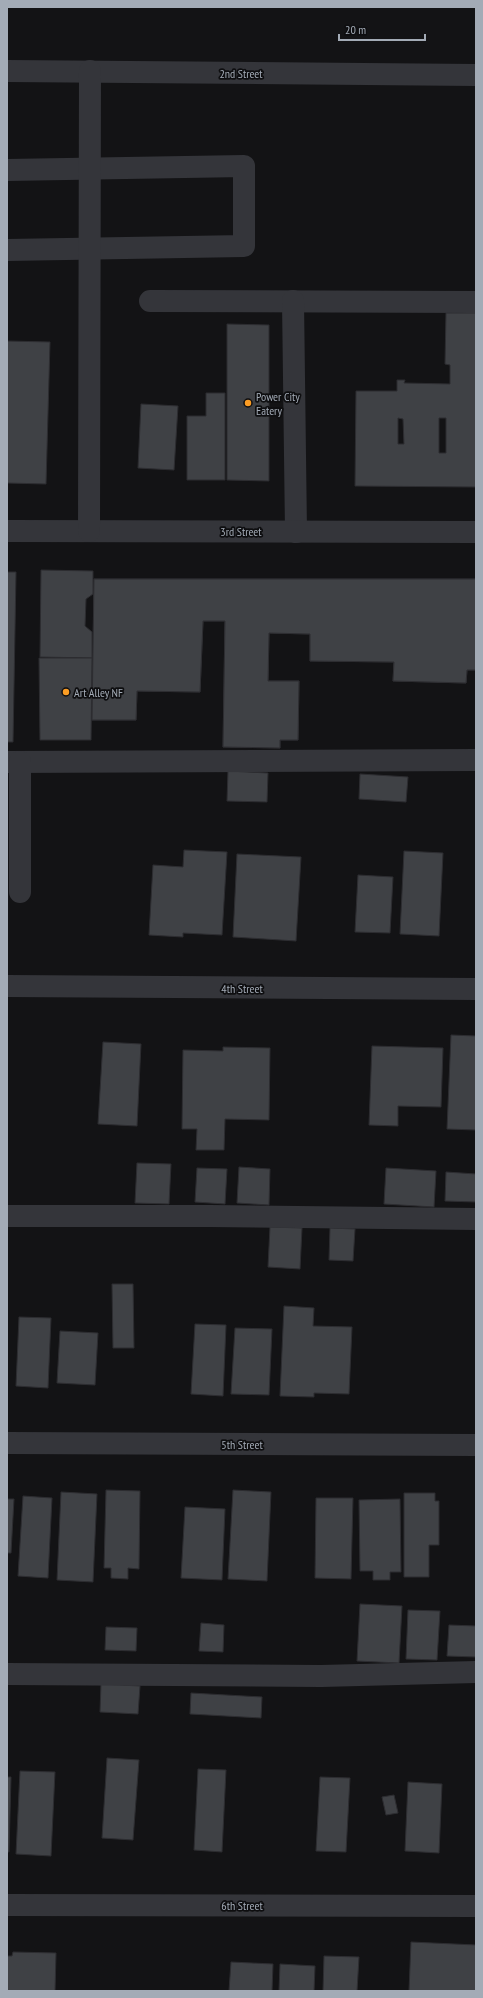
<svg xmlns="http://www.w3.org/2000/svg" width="483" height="1998" font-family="'PT Sans Narrow',sans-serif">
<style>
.building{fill:#3f4145;stroke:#2d2d31;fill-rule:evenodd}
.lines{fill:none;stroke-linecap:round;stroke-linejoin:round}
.minor{stroke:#34353a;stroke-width:22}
.poi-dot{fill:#fc9d24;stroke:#0e0e10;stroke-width:1.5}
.labels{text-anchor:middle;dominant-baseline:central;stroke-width:3.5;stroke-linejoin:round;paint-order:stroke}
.street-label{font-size:12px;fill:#a3abb6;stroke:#0e0e10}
.poi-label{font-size:12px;fill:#a3abb6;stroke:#0e0e10;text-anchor:start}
</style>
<rect width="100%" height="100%" fill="#131315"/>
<!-- building -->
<g class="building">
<path d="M446 313H476V487L355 486 356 391H397V380H405L404 383 450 384V365L445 364ZM398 418 403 419 404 444H398ZM439 418H446V453H439Z"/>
<path d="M227 324 269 325V481L227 480Z"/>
<path d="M7 341 50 342 46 484 7 483Z"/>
<path d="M206 393H225V480H187V416H206Z"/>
<path d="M141 404 178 406 174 470 138 468Z"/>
<path d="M41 570 93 571V594L86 599 85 626 92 632V658L40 657Z"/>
<path d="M7 572H16L13 742H7Z"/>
<path d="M94 579H476V670H467L466 683 393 681 394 662 310 661V634L269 633 268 681H299L298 740H280V748L223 747 225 621H203L200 692 137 691 136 720H92Z"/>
<path d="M94 579H476V670H467L466 683 393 681 394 662 310 661V634L269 633 268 681H299L298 740H280V748L223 747 225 621H203L200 692 137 691 136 720H92Z"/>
<path d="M39 658H92L91 740H40Z"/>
<path d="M228 771 268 773 267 802 227 801Z"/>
<path d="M360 774 408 777 406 802 359 799Z"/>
<path d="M184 850 227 852 222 935 183 933V937L149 935 153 865 183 867Z"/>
<path d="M404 851 443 853 439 936 400 934Z"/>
<path d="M237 854 301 857 296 941 233 937Z"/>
<path d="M358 875 393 877 390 933 355 932Z"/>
<path d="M451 1035 476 1036V1130L447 1129Z"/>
<path d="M103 1042 141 1044 137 1126 98 1124Z"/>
<path d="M372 1046 443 1048 441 1107 398 1106V1126L369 1125Z"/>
<path d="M223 1047 270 1048 269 1120 225 1119 224 1150H196L197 1129H182L183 1050 223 1051Z"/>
<path d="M137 1163 171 1164 169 1204 135 1203Z"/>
<path d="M239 1167 270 1169 269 1205 237 1203Z"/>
<path d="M197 1168 227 1169 225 1204 195 1202Z"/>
<path d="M386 1168 436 1171 434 1207 384 1204Z"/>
<path d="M446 1172 476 1174V1202L445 1201Z"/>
<path d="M270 1227 302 1228 300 1269 268 1267Z"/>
<path d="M330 1228 355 1229 353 1261 329 1260Z"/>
<path d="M112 1284H133L134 1348H113Z"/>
<path d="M284 1306 314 1308 313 1326 352 1327 349 1394 314 1393V1397L280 1396Z"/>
<path d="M19 1317 51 1318 48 1388 16 1386Z"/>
<path d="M195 1324 226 1325 223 1396 191 1394Z"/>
<path d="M235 1328 272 1329 269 1395 231 1394Z"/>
<path d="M60 1331 98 1333 95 1385 57 1383Z"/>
<path d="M106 1490 140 1491 139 1569 128 1568V1579L111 1578V1568H104Z"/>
<path d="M233 1490 271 1492 267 1581 228 1579Z"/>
<path d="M61 1492 97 1494 93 1582 57 1580Z"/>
<path d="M404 1493H435V1501H439V1545H429V1577H404Z"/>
<path d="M23 1496 52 1498 48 1578 18 1576Z"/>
<path d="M316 1498H353L351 1579 315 1578Z"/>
<path d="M7 1499H14L11 1553H7Z"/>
<path d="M400 1499 401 1572H390V1580H373V1571H360L359 1500Z"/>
<path d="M185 1507 225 1509 222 1580 181 1578Z"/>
<path d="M360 1604 402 1606 399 1663 357 1661Z"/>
<path d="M408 1610 440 1611 437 1660 406 1659Z"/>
<path d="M201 1623 224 1625 223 1652 199 1651Z"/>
<path d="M449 1625 476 1626V1657L447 1656Z"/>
<path d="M106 1627 137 1628 136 1651 105 1650Z"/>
<path d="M101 1684 140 1686 138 1714 100 1712Z"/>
<path d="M191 1693 262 1697 261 1718 190 1714Z"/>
<path d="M107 1758 139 1760 133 1840 102 1838Z"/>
<path d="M198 1769 226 1770 222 1852 194 1850Z"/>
<path d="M20 1771 55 1772 51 1856 16 1854Z"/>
<path d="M7 1777H11L9 1852H7Z"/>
<path d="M320 1777 350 1778 346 1852 316 1851Z"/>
<path d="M408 1782 442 1784 439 1853 405 1851Z"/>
<path d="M394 1795 398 1813 386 1815 382 1797Z"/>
<path d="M411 1942 476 1945V1991H409Z"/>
<path d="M13 1952 56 1953 55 1991H7V1956H12Z"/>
<path d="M324 1956 359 1957 357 1991H323Z"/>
<path d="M231 1962 273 1964 272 1991H229Z"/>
<path d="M280 1964 315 1966 314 1991H279Z"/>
</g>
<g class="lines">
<!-- minor -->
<g class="minor">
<path d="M7 71 476 75"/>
<path d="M7 170 244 166V246L7 250"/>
<path d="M150 301 476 302"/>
<path d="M293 301 296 532"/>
<path d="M7 531 476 532"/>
<path d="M89 531 90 71"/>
<path d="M7 762 476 760"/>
<path d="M20 892V762"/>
<path d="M7 986 476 989"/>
<path d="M7 1216H210L476 1219"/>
<path d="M7 1443 476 1445"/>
<path d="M7 1674 321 1676 476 1672"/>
<path d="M7 1905 476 1906"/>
</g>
</g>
<!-- markers -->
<g class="poi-dot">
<circle cx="248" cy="403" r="4"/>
<circle cx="66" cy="692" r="4"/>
</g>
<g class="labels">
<!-- street labels -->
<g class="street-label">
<text x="241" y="73">2nd Street</text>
<text x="241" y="531">3rd Street</text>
<text x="242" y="988">4th Street</text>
<text x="242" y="1444">5th Street</text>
<text x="242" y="1905">6th Street</text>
</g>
<!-- poi labels -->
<g class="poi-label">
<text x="256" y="396">Power City<tspan x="256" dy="14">Eatery</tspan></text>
<text x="74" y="692">Art Alley NF</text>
</g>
</g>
<!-- border -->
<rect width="483" height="1998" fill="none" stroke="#a3abb6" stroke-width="16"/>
<!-- scale -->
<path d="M339 34v6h86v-6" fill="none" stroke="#a3abb6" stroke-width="2"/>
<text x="345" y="34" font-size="12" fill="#a3abb6" stroke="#0e0e10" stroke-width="3" paint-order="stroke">20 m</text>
</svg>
